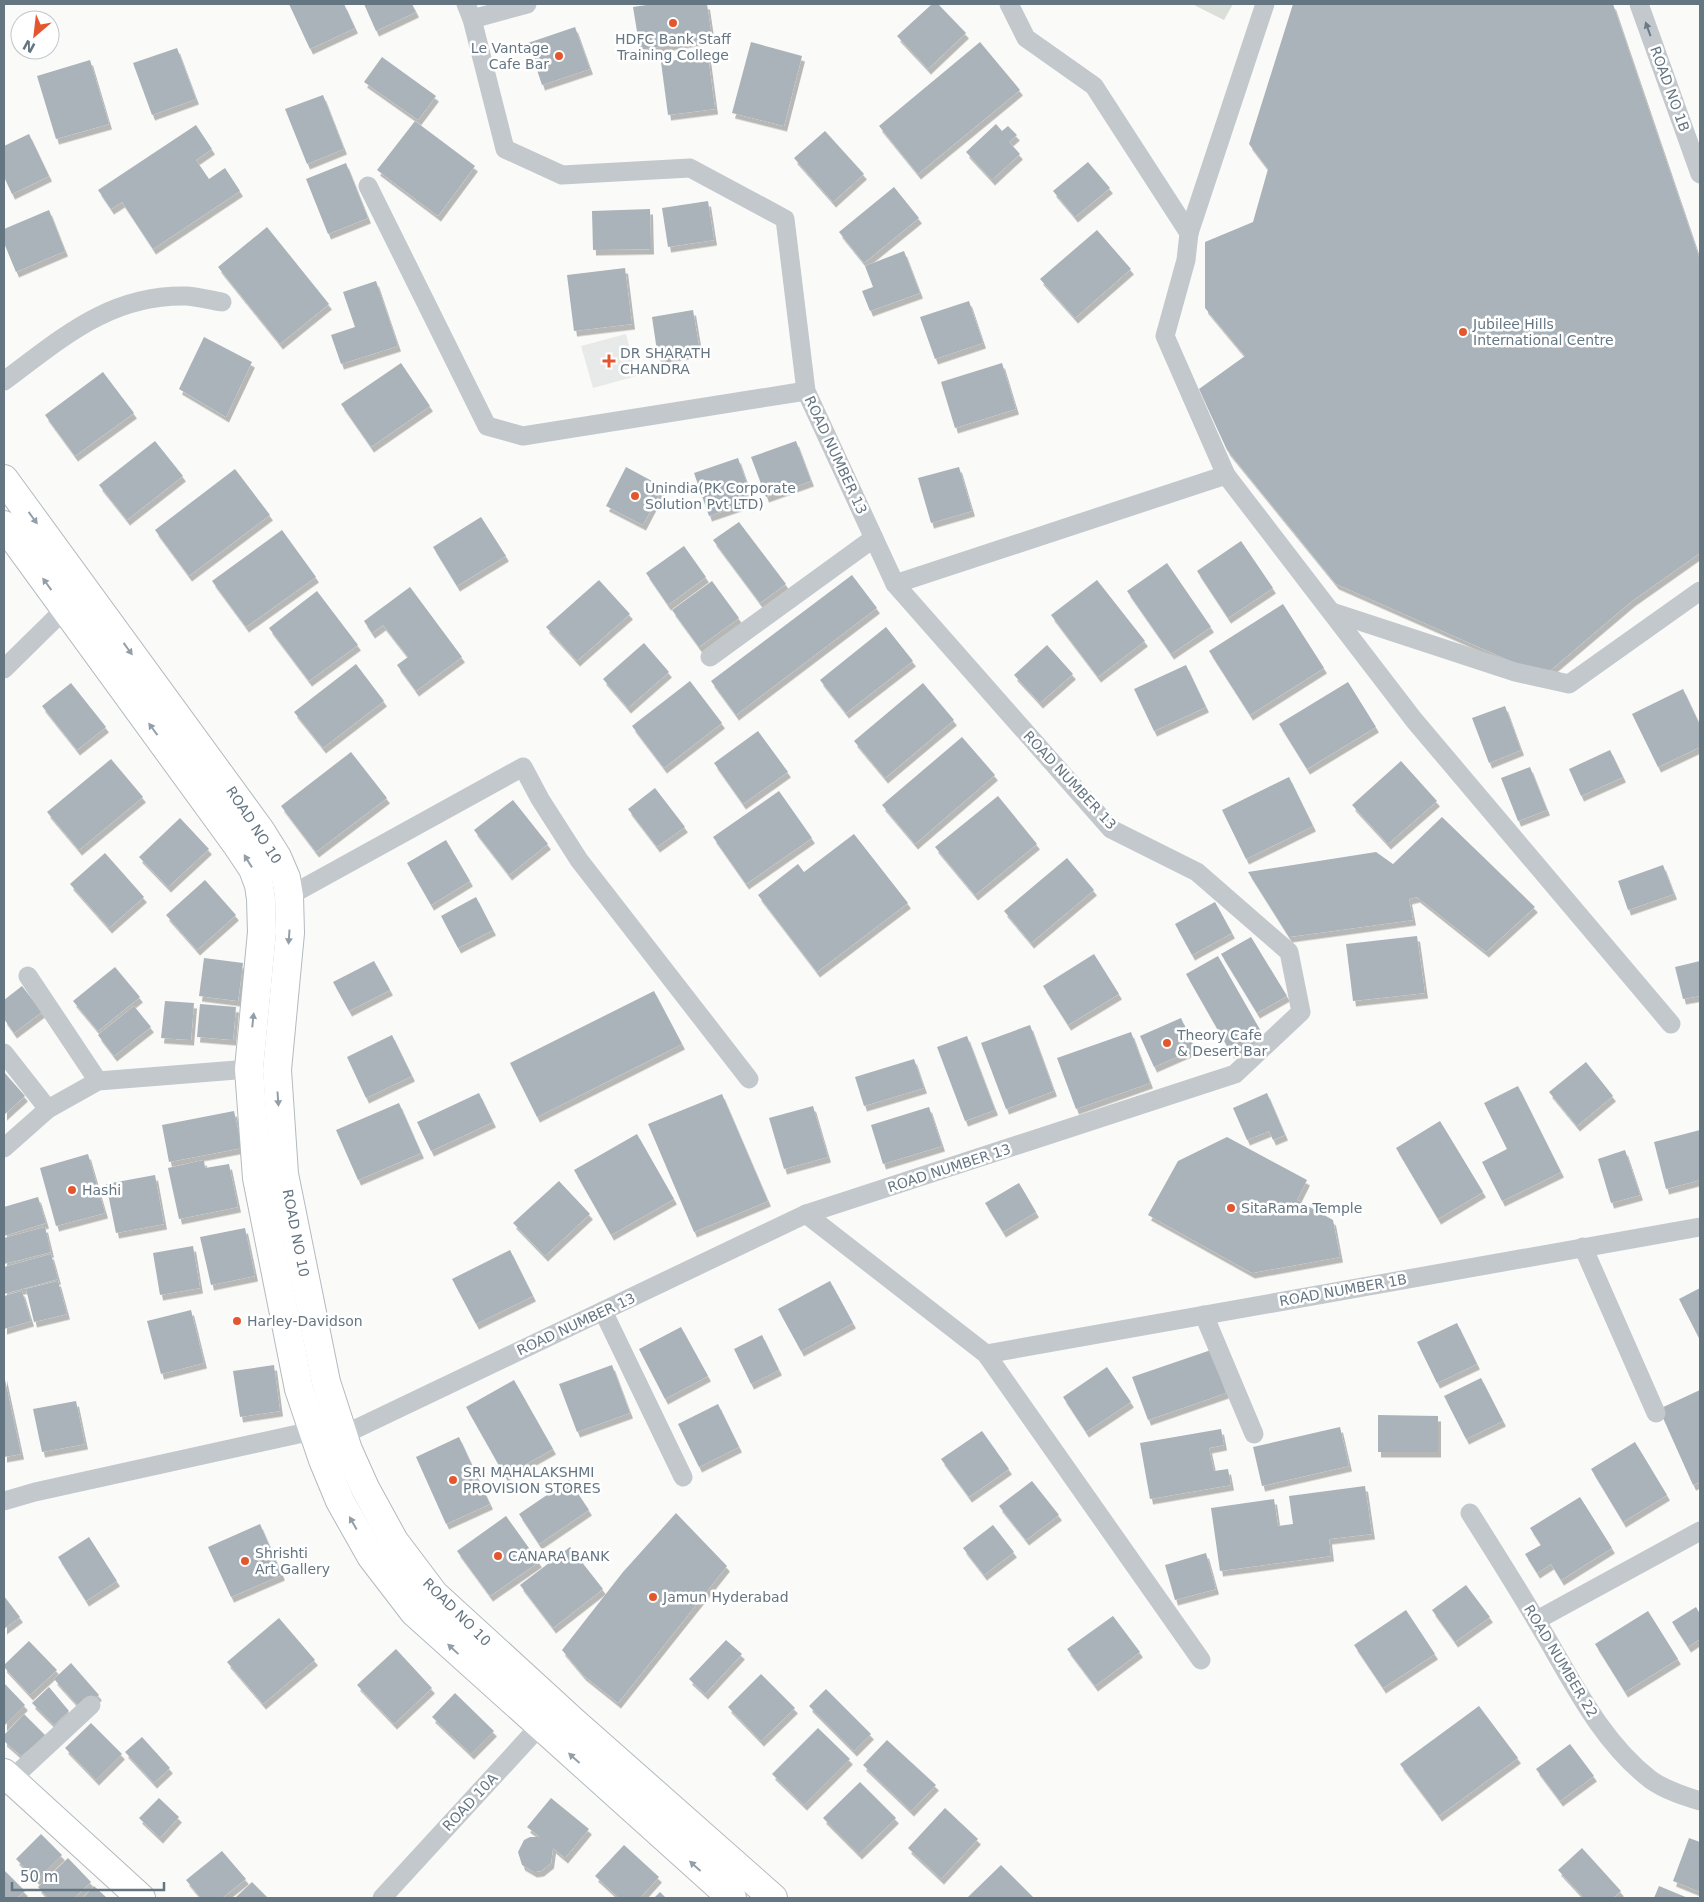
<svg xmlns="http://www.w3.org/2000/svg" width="1704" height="1902" font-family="'DejaVu Sans',sans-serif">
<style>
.built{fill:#e8e9e9}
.green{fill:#dadfd7}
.building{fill:#aab3b9;filter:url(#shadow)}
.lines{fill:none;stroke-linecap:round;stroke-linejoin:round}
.secondary-casing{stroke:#b3babf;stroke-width:30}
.street{stroke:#c3c8cc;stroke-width:19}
.secondary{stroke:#fff;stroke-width:28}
.oneway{fill:#6a7a87}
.oneway2{fill:#939fa8}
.poi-dot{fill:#e4572e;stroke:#fff;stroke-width:2}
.labels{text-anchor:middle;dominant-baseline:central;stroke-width:5;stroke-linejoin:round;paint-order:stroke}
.poi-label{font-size:14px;fill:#657683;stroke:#fff;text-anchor:start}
.street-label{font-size:14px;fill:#657683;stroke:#fff}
</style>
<defs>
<filter id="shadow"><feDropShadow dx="3" dy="5.5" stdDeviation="0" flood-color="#0004"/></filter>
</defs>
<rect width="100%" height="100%" fill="#fafaf8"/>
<!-- built -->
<path class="built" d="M626 334 637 376 593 388 581 346Z"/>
<!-- green -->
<path class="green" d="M1192 4H1233L1224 20Z"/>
<!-- building -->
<g class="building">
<path d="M289 4H344L355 28 310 49Z"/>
<path d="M364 4H412L416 12 376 31Z"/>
<path d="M653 4H707L712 38 640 50 633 7Z"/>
<path d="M932 4H938L966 33 928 69 897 36Z"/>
<path d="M1293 4H1613L1700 260V553L1632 601 1546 674 1515 663 1336 584 1227 450 1199 389 1245 356 1205 308V242L1253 222 1268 169 1249 144Z"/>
<path d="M575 27 590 69 542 85 528 43Z"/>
<path d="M751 42 802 56 784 126 732 113Z"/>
<path d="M980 42 1020 90 918 174 879 126Z"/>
<path d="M177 48 196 99 152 115 133 63Z"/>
<path d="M708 56 715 109 668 115 661 62Z"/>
<path d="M382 57 436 96 418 120 364 82Z"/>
<path d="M90 60 109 124 56 139 37 76Z"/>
<path d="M323 95 344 149 307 164 285 109Z"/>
<path d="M415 121 475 166 438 216 377 170Z"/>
<path d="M996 124 1002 131 1008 126 1017 135 1009 142 1020 154 992 180 966 152Z"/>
<path d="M196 125 212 149 196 160 209 179 225 168 240 191 153 249 122 202 111 209 98 190Z"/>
<path d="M825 131 864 174 833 202 794 158Z"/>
<path d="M29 134 49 176 12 194 4 177V146Z"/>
<path d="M1088 162 1110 188 1075 217 1053 191Z"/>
<path d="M346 163 368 218 328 234 306 179Z"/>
<path d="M894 187 919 218 864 263 839 232Z"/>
<path d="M708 201 714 240 668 247 662 208Z"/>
<path d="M650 209 651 249 593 250 592 211Z"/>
<path d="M49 210 65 251 16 272 4 243V229Z"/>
<path d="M267 227 329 304 280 344 218 267Z"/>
<path d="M1097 230 1131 269 1075 318 1040 279Z"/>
<path d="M904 251 920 293 870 311 862 291 873 287 865 266Z"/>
<path d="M625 268 632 324 574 331 567 275Z"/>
<path d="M376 281 398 346 341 364 331 335 355 327 343 292Z"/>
<path d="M969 301 983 343 935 359 920 317Z"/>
<path d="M693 310 700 352 658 358 652 317Z"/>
<path d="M204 337 252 362 226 417 179 389Z"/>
<path d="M401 363 430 406 371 447 341 404Z"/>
<path d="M1002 363 1016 409 955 428 941 382Z"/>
<path d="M103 372 134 413 75 456 45 415Z"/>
<path d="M155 441 183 476 127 520 99 485Z"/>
<path d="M796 441 811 481 766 497 751 457Z"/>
<path d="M738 458 753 501 709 516 694 473Z"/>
<path d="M626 467 663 487 643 525 606 506Z"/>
<path d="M959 467 972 511 931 523 918 478Z"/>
<path d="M235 469 270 515 189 576 155 530Z"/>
<path d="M481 517 506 556 457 586 433 547Z"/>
<path d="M739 522 786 584 760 603 713 540Z"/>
<path d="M282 530 316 577 246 627 212 581Z"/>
<path d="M1241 541 1273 588 1228 618 1197 571Z"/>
<path d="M684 546 706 577 668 605 646 573Z"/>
<path d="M1167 563 1211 627 1171 654 1127 591Z"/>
<path d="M852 575 877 608 736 715 711 681Z"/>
<path d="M599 580 630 614 577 661 546 627Z"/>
<path d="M1097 580 1145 641 1098 677 1051 615Z"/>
<path d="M712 581 739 618 699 647 672 610Z"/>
<path d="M410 587 462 657 416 691 397 665 408 657 383 625 372 633 364 621Z"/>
<path d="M317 591 358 645 309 681 269 628Z"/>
<path d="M1283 604 1324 668 1250 715 1209 651Z"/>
<path d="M886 627 913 661 846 713 820 680Z"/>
<path d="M644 643 669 672 628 708 603 679Z"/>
<path d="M1047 645 1073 674 1040 703 1014 675Z"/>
<path d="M356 664 384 701 323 748 294 712Z"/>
<path d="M1186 665 1206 707 1154 731 1134 689Z"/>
<path d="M690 681 722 723 664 768 632 726Z"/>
<path d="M1348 682 1376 727 1307 769 1279 724Z"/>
<path d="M71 683 106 727 77 750 42 706Z"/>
<path d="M923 683 954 720 885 778 854 741Z"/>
<path d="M1683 689 1700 725V747L1658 767 1632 714Z"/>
<path d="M1505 706 1521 750 1489 763 1472 718Z"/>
<path d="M758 731 788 772 743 804 714 763Z"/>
<path d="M962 737 995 775 915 844 882 805Z"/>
<path d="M1610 750 1623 777 1581 796 1569 769Z"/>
<path d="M351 752 387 798 316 852 281 806Z"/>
<path d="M111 759 143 797 79 850 47 812Z"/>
<path d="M1401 761 1437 801 1388 844 1352 805Z"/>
<path d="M1530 767 1547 810 1518 821 1501 778Z"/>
<path d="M1289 777 1313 826 1246 859 1222 810Z"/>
<path d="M655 788 685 827 657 847 628 809Z"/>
<path d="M779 791 812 838 746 884 713 837Z"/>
<path d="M998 796 1037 844 975 895 935 847Z"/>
<path d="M513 800 548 844 509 875 474 830Z"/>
<path d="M1442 817 1535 907 1486 952 1417 897 1409 899 1413 920 1289 937 1248 872 1376 852 1393 864Z"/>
<path d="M180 818 209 849 168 887 139 857Z"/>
<path d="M854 834 908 903 817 972 758 895 798 864 804 872Z"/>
<path d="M446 840 470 881 431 905 407 863Z"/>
<path d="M105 853 144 897 109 928 70 884Z"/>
<path d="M1067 858 1094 890 1031 943 1004 911Z"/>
<path d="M1663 865 1674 894 1628 910 1618 881Z"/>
<path d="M205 880 236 915 197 950 166 915Z"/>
<path d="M476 897 493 930 458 948 441 916Z"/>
<path d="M1215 902 1232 933 1192 955 1175 924Z"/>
<path d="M1417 936 1425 993 1353 1001 1346 944Z"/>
<path d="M1251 937 1287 996 1257 1013 1221 954Z"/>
<path d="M1094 954 1119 994 1068 1025 1043 986Z"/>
<path d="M1218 956 1263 1035 1231 1053 1186 974Z"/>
<path d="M204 958 243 963 238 1001 199 996Z"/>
<path d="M374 961 390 990 349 1011 333 982Z"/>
<path d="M1700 961V996L1683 999 1675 967Z"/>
<path d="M115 967 140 997 98 1031 73 1001Z"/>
<path d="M22 986 42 1012 14 1033 4 1019V1000Z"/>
<path d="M654 991 682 1044 537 1117 510 1063Z"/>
<path d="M165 1001 194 1003 191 1040 161 1038Z"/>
<path d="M200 1004 236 1007 233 1040 197 1037Z"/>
<path d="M134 1006 151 1027 114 1056 98 1035Z"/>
<path d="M1181 1018 1195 1049 1154 1067 1140 1036Z"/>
<path d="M1030 1025 1054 1091 1006 1109 981 1043Z"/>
<path d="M1131 1032 1150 1083 1076 1109 1057 1058Z"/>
<path d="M392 1035 412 1076 366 1098 347 1057Z"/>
<path d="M967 1036 995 1110 965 1121 937 1047Z"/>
<path d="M914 1059 924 1088 864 1106 855 1077Z"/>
<path d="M1586 1062 1613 1096 1577 1126 1549 1092Z"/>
<path d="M4 1072 25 1096 4 1115Z"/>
<path d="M1518 1086 1561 1172 1502 1201 1482 1162 1507 1149 1484 1103Z"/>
<path d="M479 1093 493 1122 431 1151 417 1122Z"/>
<path d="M1267 1093 1285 1135 1273 1140 1269 1131 1247 1140 1233 1108Z"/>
<path d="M722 1094 768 1201 694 1232 648 1124Z"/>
<path d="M399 1103 421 1153 358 1180 336 1130Z"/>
<path d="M813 1106 828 1157 784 1169 769 1118Z"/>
<path d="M929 1107 942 1146 883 1164 871 1125Z"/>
<path d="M234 1111 242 1148 169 1162 162 1125Z"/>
<path d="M1440 1121 1483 1192 1438 1219 1396 1148Z"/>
<path d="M1700 1130V1180L1666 1189 1654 1142Z"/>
<path d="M637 1134 674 1199 611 1235 574 1170Z"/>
<path d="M1227 1137 1307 1180 1297 1200 1333 1220 1340 1257 1252 1273 1148 1215 1178 1161Z"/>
<path d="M1625 1150 1640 1195 1611 1203 1598 1159Z"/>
<path d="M88 1154 105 1213 56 1226 40 1168Z"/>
<path d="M204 1160 205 1168 229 1164 238 1207 179 1219 168 1168Z"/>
<path d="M155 1175 164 1224 116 1233 106 1184Z"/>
<path d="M559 1181 590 1214 545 1256 513 1223Z"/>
<path d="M1019 1183 1036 1212 1003 1232 985 1203Z"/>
<path d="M38 1197 46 1223 4 1236V1207Z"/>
<path d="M45 1227 51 1252 4 1264V1238Z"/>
<path d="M245 1228 255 1276 211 1285 200 1237Z"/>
<path d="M193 1246 200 1288 160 1295 153 1253Z"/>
<path d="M510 1250 533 1296 476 1324 452 1279Z"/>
<path d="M51 1254 58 1279 4 1294V1267Z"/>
<path d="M58 1281 67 1314 34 1322 26 1289Z"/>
<path d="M830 1281 853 1323 801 1351 778 1309Z"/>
<path d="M1700 1288V1340L1679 1299Z"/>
<path d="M22 1291 31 1321 4 1329V1296Z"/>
<path d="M191 1310 204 1363 161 1374 147 1321Z"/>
<path d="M1457 1323 1477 1364 1437 1383 1417 1342Z"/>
<path d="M681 1327 708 1376 665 1399 639 1349Z"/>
<path d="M762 1335 779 1370 751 1384 734 1349Z"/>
<path d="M1211 1350 1226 1393 1148 1420 1132 1377Z"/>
<path d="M274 1365 280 1411 240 1417 233 1371Z"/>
<path d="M612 1365 630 1413 577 1432 559 1384Z"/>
<path d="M1107 1367 1131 1402 1086 1432 1063 1397Z"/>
<path d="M4 1375 21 1454 4 1457Z"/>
<path d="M1481 1378 1503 1421 1466 1439 1444 1396Z"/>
<path d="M514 1380 553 1449 505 1476 466 1407Z"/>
<path d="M1700 1390V1482L1693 1485 1659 1409Z"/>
<path d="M76 1401 85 1444 42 1452 33 1409Z"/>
<path d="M718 1404 739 1447 699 1467 678 1424Z"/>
<path d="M1378 1415 1438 1416V1452H1378Z"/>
<path d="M1340 1427 1349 1466 1262 1486 1253 1447Z"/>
<path d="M1221 1429 1224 1445 1209 1448 1214 1471 1228 1469 1231 1485 1150 1499 1140 1443Z"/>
<path d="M982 1431 1009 1469 969 1497 941 1459Z"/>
<path d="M459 1437 490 1504 446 1524 416 1457Z"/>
<path d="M1635 1442 1667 1495 1623 1522 1591 1469Z"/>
<path d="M569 1480 589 1510 539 1544 519 1514Z"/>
<path d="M1032 1481 1059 1515 1026 1540 999 1506Z"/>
<path d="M1365 1486 1372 1534 1329 1539 1331 1556 1220 1571 1211 1508 1274 1499 1278 1526 1293 1524 1289 1496Z"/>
<path d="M1580 1497 1612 1548 1561 1580 1551 1564 1537 1573 1525 1554 1541 1545 1530 1528Z"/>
<path d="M676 1513 727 1566 618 1703 583 1675 562 1650 623 1572Z"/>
<path d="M506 1516 539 1562 490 1596 457 1551Z"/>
<path d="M260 1524 282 1575 231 1597 208 1547Z"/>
<path d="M993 1525 1014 1552 984 1575 963 1548Z"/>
<path d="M89 1537 117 1581 86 1601 58 1557Z"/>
<path d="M570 1547 603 1589 553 1628 520 1585Z"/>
<path d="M1206 1553 1216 1589 1175 1600 1165 1565Z"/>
<path d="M1466 1585 1490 1617 1455 1642 1432 1610Z"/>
<path d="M4 1596 20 1617 4 1629Z"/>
<path d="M1696 1607 1700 1614V1639L1688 1647 1672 1622Z"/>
<path d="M1406 1610 1435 1654 1383 1688 1354 1645Z"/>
<path d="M1648 1611 1678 1659 1625 1692 1595 1644Z"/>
<path d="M1113 1616 1140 1652 1095 1686 1067 1649Z"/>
<path d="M279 1618 315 1660 263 1704 227 1662Z"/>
<path d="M726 1640 742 1654 705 1694 689 1679Z"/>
<path d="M29 1641 57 1670 30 1695 4 1667V1665Z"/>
<path d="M396 1649 432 1688 394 1724 357 1685Z"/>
<path d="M71 1663 99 1695 82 1710 54 1679Z"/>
<path d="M761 1674 795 1708 761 1741 728 1707Z"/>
<path d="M4 1683 25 1705 4 1726Z"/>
<path d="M49 1687 69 1711 54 1725 32 1703Z"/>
<path d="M826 1689 871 1734 854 1751 809 1706Z"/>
<path d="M455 1693 494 1731 471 1754 432 1717Z"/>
<path d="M1479 1706 1518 1758 1439 1816 1400 1764Z"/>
<path d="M24 1714 46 1736 21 1756 4 1741V1735Z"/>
<path d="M91 1723 122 1754 96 1780 65 1748Z"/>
<path d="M818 1728 850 1759 804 1805 772 1774Z"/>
<path d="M142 1737 170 1768 154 1783 125 1752Z"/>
<path d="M887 1740 936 1785 911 1811 863 1765Z"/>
<path d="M1570 1744 1594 1776 1560 1801 1536 1769Z"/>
<path d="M860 1782 896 1818 859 1854 823 1818Z"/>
<path d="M159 1798 179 1817 160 1838 139 1818Z"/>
<path d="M551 1798 589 1829 565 1858 553 1848 551 1863 541 1871 534 1872 522 1865 518 1852 524 1840 530 1837H540L527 1827Z"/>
<path d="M945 1808 978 1839 941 1879 908 1848Z"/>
<path d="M41 1834 62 1855 37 1880 16 1859Z"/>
<path d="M1689 1838 1700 1842V1892L1673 1881Z"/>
<path d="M624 1845 659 1877 640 1898H619L595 1876Z"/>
<path d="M1582 1848 1621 1891 1613 1898H1584L1558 1870Z"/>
<path d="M222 1851 246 1879 222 1898H201L186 1880Z"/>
<path d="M68 1858 91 1882 74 1898H48L38 1887Z"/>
<path d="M1001 1865 1034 1898H967Z"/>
<path d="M4 1870 25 1891 17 1898H4Z"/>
<path d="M252 1882 268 1898H235Z"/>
<path d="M94 1886 107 1898H83Z"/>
<path d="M1659 1886 1688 1898H1654Z"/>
<path d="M660 1892 666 1898H654Z"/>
</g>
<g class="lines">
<defs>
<g id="secondary">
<path d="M4 479 260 830 277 857 286 878 289 896 290 933 277 1070 284 1174 326 1382 348 1450 365 1488 394 1541 434 1594 574 1722 773 1898"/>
<path d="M4 525 237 845 253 869 259 885 261 899 262 932 249 1069 257 1178 299 1389 323 1460 340 1501 371 1556 414 1612 732 1898"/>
<path d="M4 1773 141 1898"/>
</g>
</defs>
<!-- secondary casing -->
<use href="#secondary" class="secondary-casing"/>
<!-- street -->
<g class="street">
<path d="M1009 4 1026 38 1094 86 1189 233 1186 260 1165 336 1226 475 1414 720 1671 1024"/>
<path d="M1639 4 1700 174"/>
<path d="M472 19 527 4"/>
<path d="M368 186 487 426 523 436 806 391"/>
<path d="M1189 233 1265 4"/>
<path d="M4 381C62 338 110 294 187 296 199 297 210 300 222 302"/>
<path d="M895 584 1226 475"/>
<path d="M1332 612 1515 672 1569 684 1700 591"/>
<path d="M710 657 874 538"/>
<path d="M4 669 72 602"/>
<path d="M289 896 523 767 540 799 579 860 749 1079"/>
<path d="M28 976 98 1081"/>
<path d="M4 1053 48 1109"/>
<path d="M4 1148 48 1109 98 1081 249 1069"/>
<path d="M806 1214 986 1354 1201 1660"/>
<path d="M1583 1247 1656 1413"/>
<path d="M603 1311 683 1477"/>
<path d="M1204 1315 1254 1434"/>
<path d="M986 1354 1700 1227"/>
<path d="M343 1435 806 1214 1235 1074 1301 1012 1289 952 1197 872 1111 829 895 584 806 391 785 219 690 168 562 175 505 149 472 19 466 4"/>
<path d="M4 1501 35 1492 312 1431"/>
<path d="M1470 1513C1492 1548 1515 1584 1536 1620 1570 1676 1598 1739 1651 1780 1665 1790 1684 1796 1700 1801"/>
<path d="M1537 1620 1700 1531"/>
<path d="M4 1786 91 1705"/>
<path d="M382 1898 548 1717"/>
</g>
<!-- secondary -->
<use href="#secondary" class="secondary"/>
</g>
<!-- one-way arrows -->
<defs><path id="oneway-solid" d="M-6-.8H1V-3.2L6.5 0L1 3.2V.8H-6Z" transform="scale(1.25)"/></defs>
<use class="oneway" href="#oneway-solid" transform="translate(1648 29) rotate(-110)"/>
<g class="oneway2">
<use href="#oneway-solid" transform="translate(33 518) rotate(54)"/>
<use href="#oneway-solid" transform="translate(47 584) rotate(-126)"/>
<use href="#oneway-solid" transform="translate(128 649) rotate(54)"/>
<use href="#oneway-solid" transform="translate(153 729) rotate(-126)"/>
<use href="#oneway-solid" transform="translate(248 861) rotate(-122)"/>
<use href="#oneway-solid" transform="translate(289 937) rotate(94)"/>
<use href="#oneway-solid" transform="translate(253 1020) rotate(-84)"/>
<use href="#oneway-solid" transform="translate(278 1099) rotate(86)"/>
<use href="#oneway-solid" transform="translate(353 1523) rotate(-119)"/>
<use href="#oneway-solid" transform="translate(453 1649) rotate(-137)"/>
<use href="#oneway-solid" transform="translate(574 1758) rotate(-138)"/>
<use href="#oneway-solid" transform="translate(695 1866) rotate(-138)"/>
</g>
<!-- markers -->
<g class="poi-dot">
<circle cx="673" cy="23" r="5"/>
<circle cx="559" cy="56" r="5"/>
<circle cx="1463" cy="332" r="5"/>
<path d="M606.5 353.5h5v5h5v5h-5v5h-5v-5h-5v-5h5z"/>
<circle cx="635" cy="496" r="5"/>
<circle cx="1167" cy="1043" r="5"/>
<circle cx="72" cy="1190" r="5"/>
<circle cx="1231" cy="1208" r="5"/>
<circle cx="237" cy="1321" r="5"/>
<circle cx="453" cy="1480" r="5"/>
<circle cx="498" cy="1556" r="5"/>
<circle cx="245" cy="1561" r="5"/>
<circle cx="653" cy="1597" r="5"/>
</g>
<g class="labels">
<!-- poi labels -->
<g class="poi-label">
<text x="673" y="39" text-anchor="middle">HDFC Bank Staff<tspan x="673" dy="16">Training College</tspan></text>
<text x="549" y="48" text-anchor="end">Le Vantage<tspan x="549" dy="16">Cafe Bar</tspan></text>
<text x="1473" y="324">Jubilee Hills<tspan x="1473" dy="16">International Centre</tspan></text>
<text x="620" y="353">DR SHARATH<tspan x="620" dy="16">CHANDRA</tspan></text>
<text x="645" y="488">Unindia(PK Corporate<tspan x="645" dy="16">Solution Pvt LTD)</tspan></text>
<text x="1177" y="1035">Theory Cafe<tspan x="1177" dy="16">&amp; Desert Bar</tspan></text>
<text x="82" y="1190">Hashi</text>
<text x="1241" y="1208">SitaRama Temple</text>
<text x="247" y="1321">Harley-Davidson</text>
<text x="463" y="1472">SRI MAHALAKSHMI<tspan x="463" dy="16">PROVISION STORES</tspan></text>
<text x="255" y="1553">Shrishti<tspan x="255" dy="16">Art Gallery</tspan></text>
<text x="508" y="1556">CANARA BANK</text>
<text x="663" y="1597">Jamun Hyderabad</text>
</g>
<!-- street labels -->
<g class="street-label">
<text transform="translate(1670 89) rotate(70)">ROAD NO 1B</text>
<text transform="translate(836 455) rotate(65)">ROAD NUMBER 13</text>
<text transform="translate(1070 780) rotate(47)">ROAD NUMBER 13</text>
<text transform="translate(254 825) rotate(57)">ROAD NO 10</text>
<text transform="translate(949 1168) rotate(-18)">ROAD NUMBER 13</text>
<text transform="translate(296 1233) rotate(79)">ROAD NO 10</text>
<text transform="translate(1343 1290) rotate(-10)">ROAD NUMBER 1B</text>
<text transform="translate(576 1324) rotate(-25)">ROAD NUMBER 13</text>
<text transform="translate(457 1612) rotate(45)">ROAD NO 10</text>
<text transform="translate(1561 1661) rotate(59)">ROAD NUMBER 22</text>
<text transform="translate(470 1802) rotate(-47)">ROAD 10A</text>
</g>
</g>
<!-- border -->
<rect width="1704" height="1902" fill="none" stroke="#657683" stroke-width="10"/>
<!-- north arrow -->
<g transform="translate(35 35) rotate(208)"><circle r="24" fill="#ffffff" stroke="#c1c8cd"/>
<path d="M0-4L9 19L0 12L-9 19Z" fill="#e4572e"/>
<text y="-8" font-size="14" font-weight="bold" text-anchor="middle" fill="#657683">N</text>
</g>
<!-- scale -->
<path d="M12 1882v8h152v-8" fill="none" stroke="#657683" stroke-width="2.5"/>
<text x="20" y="1882" font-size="15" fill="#657683" stroke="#ffffff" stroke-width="4" paint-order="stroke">50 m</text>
</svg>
